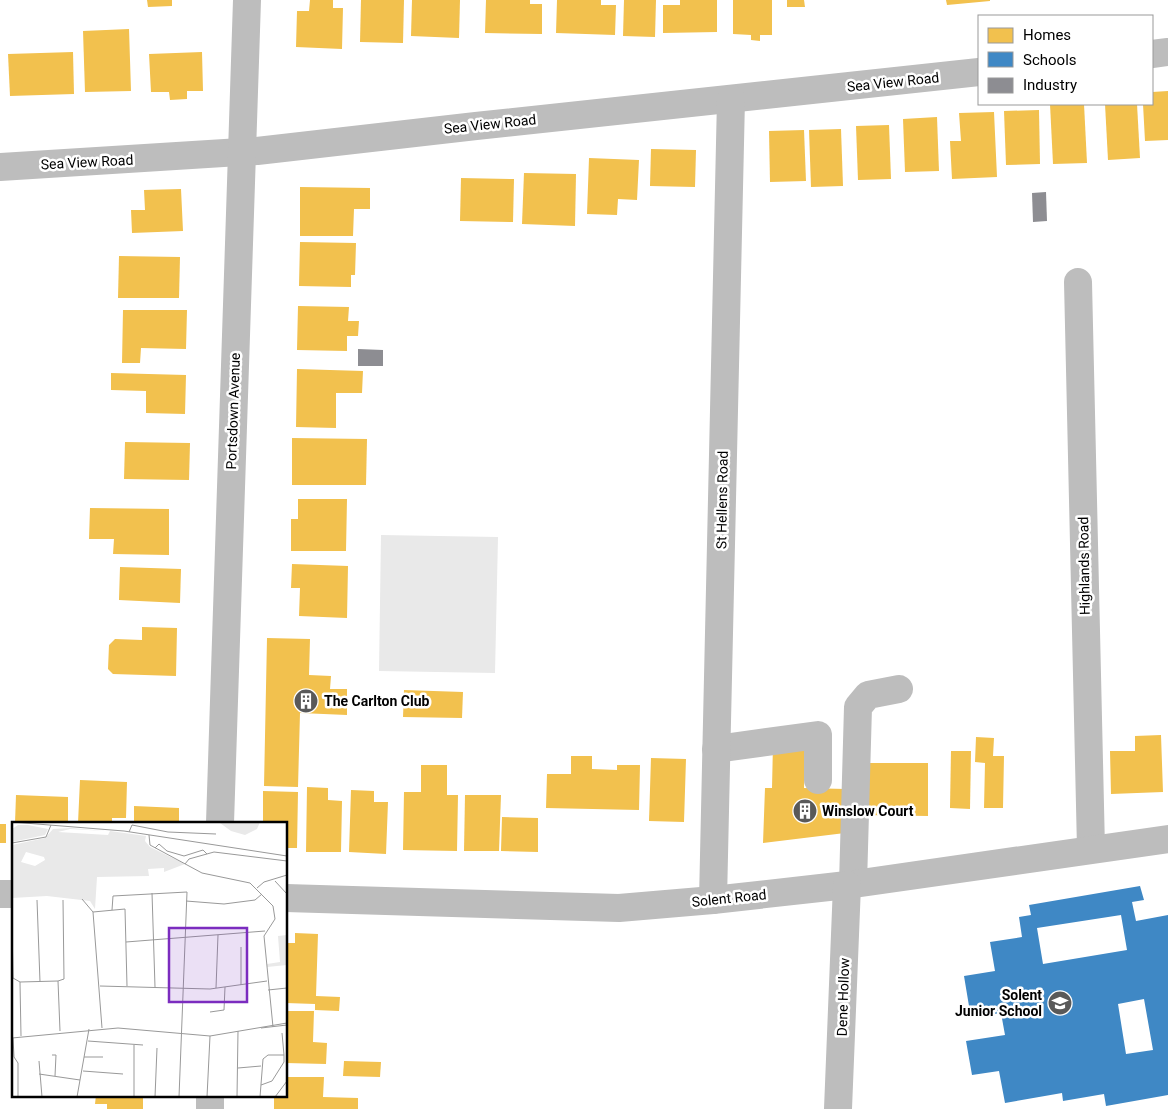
<svg xmlns="http://www.w3.org/2000/svg" width="1168" height="1109" font-family="Roboto,sans-serif">
<style>
.green{fill:#e9e9e9}
.homes{fill:#f2c14e}
.schools{fill:#3f88c5;fill-rule:evenodd}
.industry{fill:#8d8d92}
.lines{fill:none;stroke-linecap:round;stroke-linejoin:round}
.minor{stroke:#bdbdbd;stroke-width:28}
.labels{text-anchor:middle;dominant-baseline:central;stroke-width:5;stroke-linejoin:round;paint-order:stroke}
.street-label{font-size:14px;fill:#000;stroke:#fff}
.poi-label{font-size:14px;font-weight:bold;fill:#000;stroke:#fff;text-anchor:start}
.inset-road{fill:none;stroke:#999;stroke-width:1}
.view{fill:#7b2cbf;fill-opacity:0.15;stroke:#7b2cbf;stroke-width:2.5}
.inset-edge{fill:none;stroke:#000;stroke-width:2.5}
</style>
<rect width="100%" height="100%" fill="#fff"/>
<!-- green -->
<path class="green" d="M381 535 498 537 495 673 379 671Z"/>
<!-- homes -->
<g class="homes">
<path d="M147 0H172V6L148 7Z"/>
<path d="M310 0H333V8H343L342 49 296 47 297 11H309Z"/>
<path d="M361 0H404L403 43 360 42Z"/>
<path d="M412 0H460L459 38 411 36Z"/>
<path d="M486 0H530V4H542V34L485 33Z"/>
<path d="M557 0H601V5H616L615 35 556 33Z"/>
<path d="M624 0H656L655 37 623 36Z"/>
<path d="M680 0H717V32L663 33V5H680Z"/>
<path d="M733 0H772V35H760V41L751 40V35L733 34Z"/>
<path d="M787 0H804L805 7H787Z"/>
<path d="M946 0H990V1L947 5Z"/>
<path d="M129 29 131 91 85 92 83 31Z"/>
<path d="M73 52 74 94 10 96 8 54Z"/>
<path d="M202 52 203 91H187V99L170 100 169 92H151L149 54Z"/>
<path d="M1168 91V140L1145 141 1143 104H1152V92Z"/>
<path d="M1050 104H1084L1087 163 1053 164Z"/>
<path d="M1105 104H1137L1140 158 1108 160Z"/>
<path d="M1039 110 1040 164 1006 165 1004 111Z"/>
<path d="M994 112 997 177 952 179 950 141H961L959 113Z"/>
<path d="M937 117 939 171 905 172 903 119Z"/>
<path d="M889 125 891 179 858 180 856 126Z"/>
<path d="M841 129 843 186 811 187 809 130Z"/>
<path d="M804 130 806 181 770 182 769 131Z"/>
<path d="M651 149 696 150 695 187 650 186Z"/>
<path d="M589 158 639 160 637 200 618 199 617 215 587 214Z"/>
<path d="M524 173 576 174 575 226 522 224Z"/>
<path d="M461 178 514 179 513 222 460 221Z"/>
<path d="M300 187 370 188V209H354L353 236H300Z"/>
<path d="M181 189 183 231 132 233 131 210H145L144 190Z"/>
<path d="M300 242 356 243 355 275H351V287L299 286Z"/>
<path d="M119 256 180 257 179 298H118Z"/>
<path d="M298 306 349 307 348 321H359L358 336H347V351L297 350Z"/>
<path d="M123 310H187L186 349 141 348 140 363H122Z"/>
<path d="M297 369 363 371 362 393H336V428L296 427Z"/>
<path d="M111 373 186 375 185 414 146 413V391L111 390Z"/>
<path d="M292 438 367 439 366 485H292Z"/>
<path d="M125 442 190 443 189 480 124 479Z"/>
<path d="M298 499H347L346 551H291V519H298Z"/>
<path d="M90 508 169 509V555L113 554 114 539H89Z"/>
<path d="M292 564 348 566 347 618 299 616 300 588H291Z"/>
<path d="M120 567 181 569 180 603 119 600Z"/>
<path d="M142 627 177 628 176 676 113 674 108 669 109 645 115 639 142 640Z"/>
<path d="M267 638 310 639 309 675 331 676 330 689H347V715L300 713 298 787 264 786Z"/>
<path d="M404 690 463 692 462 718 403 717Z"/>
<path d="M1161 735 1163 792 1111 794 1110 751H1135V736Z"/>
<path d="M976 737 994 738 993 756H1004L1003 808H984L985 763 975 762Z"/>
<path d="M773 744H805L804 788 846 789 845 833 763 843 765 788H772Z"/>
<path d="M951 751H971L970 809 950 808Z"/>
<path d="M571 756H592V769L617 770V765H640L639 810 546 808 547 774H571Z"/>
<path d="M651 758 686 759 684 822 649 821Z"/>
<path d="M860 763H928V816L859 815Z"/>
<path d="M421 765H447V795H458L457 851 403 850 404 792H421Z"/>
<path d="M80 780 127 782 126 818H112V823H78Z"/>
<path d="M307 787 328 788V800L342 801 341 852H306Z"/>
<path d="M351 790 374 791V802H388L386 854 349 852Z"/>
<path d="M263 791 298 792 297 848H286V823H263Z"/>
<path d="M16 795 68 797V823H15Z"/>
<path d="M465 795H501L499 851H464Z"/>
<path d="M134 806 179 808V823H134Z"/>
<path d="M502 817 538 818V852L501 851Z"/>
<rect x="0" y="824" width="6" height="19"/>
<path d="M295 933 318 934 316 996 340 997 339 1011 315 1010V1004L286 1003V943H295Z"/>
<path d="M286 1011H314L313 1042 327 1043 326 1064 286 1063Z"/>
<path d="M344 1061 381 1062 380 1077 343 1076Z"/>
<path d="M286 1077H324L323 1097 358 1098V1109H274V1095H286Z"/>
<path d="M96 1095H143V1109H107V1104H95Z"/>
</g>
<!-- schools -->
<path class="schools" d="M1140 886 1144 900 1132 902 1136 921 1168 915V1095L1106 1106 1104 1094 1063 1101 1062 1093 1005 1103 999 1071 972 1075 966 1041 1005 1035 1001 1013 971 1018 964 976 995 971 990 942 1022 937 1019 917 1031 915 1029 905ZM1121 915 1127 950 1043 964 1037 928ZM1144 999 1153 1050 1126 1054 1118 1004Z"/>
<!-- industry -->
<g class="industry">
<path d="M1046 192 1047 221 1033 222 1032 193Z"/>
<path d="M358 349 383 350V366H358Z"/>
</g>
<g class="lines">
<!-- minor -->
<g class="minor">
<path d="M1152 54 1168 52"/>
<path d="M0 167 257 151 476 126 979 72"/>
<path d="M1078 282 1091 849"/>
<path d="M716 749 818 735V780"/>
<path d="M220 823 247 0"/>
<path d="M853 884 858 707 868 695 899 689"/>
<path d="M0 894H14"/>
<path d="M286 898 619 908 713 900 847 885 1168 839"/>
<path d="M713 900 731 99"/>
<path d="M210 1109V1095"/>
<path d="M838 1109 847 885"/>
</g>
</g>
<!-- icons -->
<defs>
<symbol id="building-disc" viewBox="-11 -11 22 22"><circle r="9.5" fill="#595959" stroke="#fff"/><path d="M-4-6H4V6H1V3H-1V6H-4ZM-2.5-4.3h1.7v1.8h-1.7ZM.8-4.3h1.7v1.8H.8ZM-2.5-1h1.7V.8h-1.7ZM.8-1h1.7V.8H.8Z" fill="#fff"/></symbol>
<symbol id="school-disc" viewBox="-11 -11 22 22"><circle r="9.5" fill="#595959" stroke="#fff"/><path d="M0-5L7-2L0 1L-7-2ZM-4 1L0 2.5L4 1V4Q0 6-4 4Z" fill="#fff"/></symbol>
</defs>
<g fill-rule="evenodd">
<use href="#building-disc" x="292" y="687" width="28" height="28"/>
<use href="#building-disc" x="791" y="797" width="28" height="28"/>
<use href="#school-disc" x="1046" y="989" width="28" height="28"/>
</g>
<g class="labels">
<!-- street labels -->
<g class="street-label">
<text transform="translate(893 82) rotate(-6)">Sea View Road</text>
<text transform="translate(490 124) rotate(-6)">Sea View Road</text>
<text transform="translate(87 162) rotate(-3)">Sea View Road</text>
<text transform="translate(233 411) rotate(-88)">Portsdown Avenue</text>
<text transform="translate(722 500) rotate(-89)">St Hellens Road</text>
<text transform="translate(1084 566) rotate(-91)">Highlands Road</text>
<text transform="translate(729 898) rotate(-6)">Solent Road</text>
<text transform="translate(843 997) rotate(-88)">Dene Hollow</text>
</g>
<!-- poi labels -->
<g class="poi-label">
<text x="324" y="701">The Carlton Club</text>
<text x="822" y="811">Winslow Court</text>
<text x="1042" y="995" text-anchor="end">Solent<tspan x="1042" dy="16">Junior School</tspan></text>
</g>
</g>
<!-- overview -->
<g transform="translate(12 822)">
<rect width="275" height="275" fill="#fff"/>
<path d="M169 0H248L245 7 233 13 219 9 208 1ZM6 3H16L36 7 33 13 0 20V7ZM58 6 94 9 58 7 46 10 96 13 98 9 134 14 133 19 138 25 173 42 152 50V46L136 47 137 54 85 55 83 87 78 79 35 74 0 76V23L33 16 41 7ZM14 30 32 35 33 38 23 44 9 40ZM275 113V143L255 145V142L268 140 266 114Z" fill="#e9e9e9" fill-rule="evenodd"/>
<path class="inset-road" d="M0 0 112 9 275 34M117 10 120 3 156 10 204 12M137 13 138 23 190 51 238 61 261 84 263 97 252 114 261 205M0 21 34 15 39 3M143 26 147 22 155 29 172 34 191 28 195 32M173 42 177 37 202 30 275 39M263 59 275 72M245 66 252 60 275 53M140 71 143 165M70 77 81 90 90 206M25 78 28 160M174 79 212 82 243 78 250 72M100 88 101 74 175 70 167 275M81 90 113 87 115 164M0 103 1 156 8 160 46 159 48 209M114 120 253 109M229 125V163M46 159 52 157 51 78M8 160 9 214M88 164 198 167 255 159M204 166 206 113M256 168 275 166M198 190 212 188 213 165M249 206 275 203M270 211 272 233M0 216 106 206 198 214 275 201M1 216 2 235 6 241V275M76 219 131 223M122 223V275M40 233H44L43 254M72 235H91M27 239 30 275M226 246 249 244M71 249 111 252M27 252 68 258M32 275H53M65 275 77 207M143 275 145 226M195 275 198 214M225 275 226 209M248 275 251 237 256 233H272V240L260 259 249 263M263 275 275 259"/>
<path class="view" d="M157 106H235V180H157Z"/>
<rect width="275" height="275" class="inset-edge"/>
</g>
<!-- legend -->
<rect x="978" y="15" width="175" height="90" fill="#ffffff" stroke="#999999"/>
<rect x="988" y="28" width="25" height="15" fill="#f2c14e" stroke="#999999"/>
<text x="1023" y="40" font-size="15" fill="#000000">Homes</text>
<rect x="988" y="52" width="25" height="15" fill="#3f88c5" stroke="#999999"/>
<text x="1023" y="65" font-size="15" fill="#000000">Schools</text>
<rect x="988" y="78" width="25" height="15" fill="#8d8d92" stroke="#999999"/>
<text x="1023" y="90" font-size="15" fill="#000000">Industry</text>
</svg>
